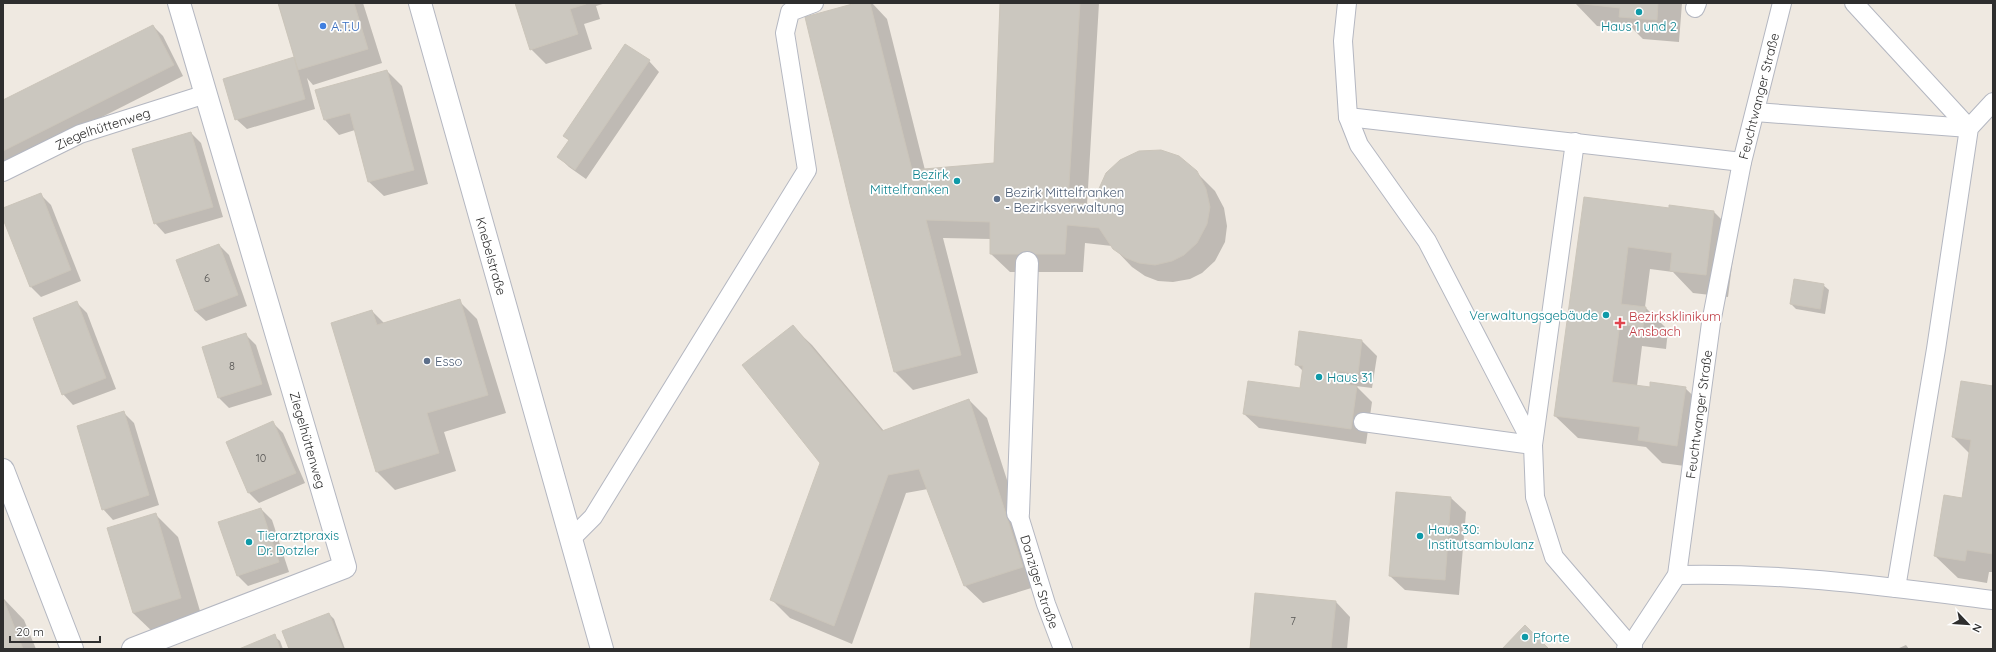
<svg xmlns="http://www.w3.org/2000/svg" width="1996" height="652" font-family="Quicksand,sans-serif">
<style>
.shadow{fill:#0003}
.building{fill:#cbc7bf;stroke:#cbc5ba}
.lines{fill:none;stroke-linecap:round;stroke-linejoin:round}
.lane-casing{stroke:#b4b7c1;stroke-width:20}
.street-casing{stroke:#b4b7c1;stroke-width:24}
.secondary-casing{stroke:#b4b7c1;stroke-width:24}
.lane{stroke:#fff;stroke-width:18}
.street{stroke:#fff;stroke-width:22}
.secondary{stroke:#fff;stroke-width:22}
.culture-dot{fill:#0f9aa8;stroke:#fff;stroke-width:1.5}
.shop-dot{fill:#3f7fe0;stroke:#fff;stroke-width:1.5}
.service-dot{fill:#5c6f8a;stroke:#fff;stroke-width:1.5}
.health-dot{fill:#e0444e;stroke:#fff;stroke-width:1.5}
.labels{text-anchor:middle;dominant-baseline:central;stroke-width:3.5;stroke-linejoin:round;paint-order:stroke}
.number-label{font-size:11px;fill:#555452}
.shop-label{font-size:13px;fill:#366cbe;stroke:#fff;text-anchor:start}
.culture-label{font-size:13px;fill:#0d838f;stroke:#fff;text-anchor:start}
.street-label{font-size:13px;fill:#2e2e2e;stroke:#fff}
.service-label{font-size:13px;fill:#4e5e75;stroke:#fff;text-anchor:start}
.health-label{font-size:13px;fill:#be3a42;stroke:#fff;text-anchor:start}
</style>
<rect width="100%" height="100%" fill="#efe9e1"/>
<!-- shadow -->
<g class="shadow">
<path d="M278 3H363L382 63 313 85 307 78 315 109 247 129 236 119 224 79 295 58Z"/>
<path d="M516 3H606L596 6 600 19 584 24 592 49 546 64 531 49Z"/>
<path d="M860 3H872L887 19 925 170 995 164 1001 3H1099L1087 205 1096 206 1196 172 1215 191 1224 208 1227 226 1225 242 1215 261 1202 273 1190 279 1173 282 1158 281 1145 276 1132 267 1112 246 1085 243 1083 272H1010L991 254V239L943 238 978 373 913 390 895 372Z"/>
<path d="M1575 3H1682L1679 42 1643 39 1633 29 1597 26Z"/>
<path d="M153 26 163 36 183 76 3 167V102Z"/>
<path d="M649 61 659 72 586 179 569 167 559 157 570 141 564 136Z"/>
<path d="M387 71 402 86 428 184 384 196 369 182 355 130 339 135 325 120 317 91Z"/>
<path d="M191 133 201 143 223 217 165 234 155 223Z"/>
<path d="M41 195 51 205 81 281 41 297 30 286 3 216V210Z"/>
<path d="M1585 198 1670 209 1714 212 1736 234 1728 297 1693 293 1673 272 1650 269 1645 307 1668 330 1666 349 1642 346 1637 386 1651 388H1685L1708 410 1700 468 1662 463 1646 447 1578 438 1555 416Z"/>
<path d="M219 245 229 255 247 306 206 321 195 311Z"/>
<path d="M1823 285 1829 290 1825 314 1796 309 1791 304Z"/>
<path d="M459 301 477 319 506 413 444 432 456 471 395 490 377 472 372 311 384 323Z"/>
<path d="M77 303 87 313 116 389 73 405 63 394Z"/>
<path d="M793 327 812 345 884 431 969 400 987 418 1041 585 983 603 964 585 928 489 906 493 852 644 790 618 772 600 821 463Z"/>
<path d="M1300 332 1362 341 1377 356 1372 388 1356 386 1372 402 1366 444 1259 428 1244 414 1301 390 1303 371 1296 364Z"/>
<path d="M246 335 256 345 272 395 229 408 219 398Z"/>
<path d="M1993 387V572H1989L1987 583 1958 578 1935 556 1963 499 1970 454 1953 437Z"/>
<path d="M124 413 134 423 159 505 113 520 103 509Z"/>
<path d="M273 423 283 433 305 483 259 503 249 493 227 443Z"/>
<path d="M1451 498 1466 512 1459 595 1405 590 1390 576Z"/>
<path d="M261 509 272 520 289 572 248 586 238 576 220 523Z"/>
<path d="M155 514 178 537 203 621 156 635 133 613Z"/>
<path d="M3 598 24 620 36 649H3Z"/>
<path d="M1336 602 1350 617 1347 649H1251Z"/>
<path d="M329 614 334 619 345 649H290Z"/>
<path d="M274 636 280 641 283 649H242Z"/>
<path d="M1906 645 1909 649H1897Z"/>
</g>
<!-- building -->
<g class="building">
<path d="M278 3H354L368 49 298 70Z"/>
<path d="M515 3H585L586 4 570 9 578 34 530 50Z"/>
<path d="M856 3H870L912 170 994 163 1000 3H1080L1068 202 1095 205 1097 193 1106 173 1120 160 1139 151 1161 150 1179 156 1197 171 1206 189 1210 207 1207 224 1197 243 1184 255 1172 261 1155 265 1139 263 1126 258 1113 249 1099 228 1067 225 1065 254H990V222L926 220 961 355 894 372 850 204 805 17Z"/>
<path d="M1574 3H1658L1657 20 1619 17 1620 8Z"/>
<path d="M153 25 174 65 3 151V100Z"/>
<path d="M625 44 650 60 575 170 557 157 569 140 563 136Z"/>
<path d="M294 57 305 99 235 120 223 79Z"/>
<path d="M387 70 414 170 368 182 350 113 324 120 315 90Z"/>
<path d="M191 132 213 207 154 224 132 149Z"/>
<path d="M41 193 71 270 30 287 3 219V208Z"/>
<path d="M1584 197 1669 208V205L1714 211 1706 275 1670 271 1672 253 1628 247 1621 304 1646 307 1643 327 1620 324 1612 382 1650 387V382L1686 387 1677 446 1638 440 1640 427 1554 416Z"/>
<path d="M219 244 238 295 195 311 176 260Z"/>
<path d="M1794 279 1824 284 1820 309 1790 304Z"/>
<path d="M460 299 488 395 427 413 439 453 376 472 331 323 372 310 377 325Z"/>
<path d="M77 301 106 378 62 395 33 318Z"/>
<path d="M793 325 882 431 969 399 1023 567 964 586 919 469 888 475 834 626 770 600 820 463 742 365Z"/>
<path d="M1299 331 1362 340 1358 374 1339 371 1337 383 1357 386 1351 429 1243 414 1248 381 1300 388 1303 366 1295 365Z"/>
<path d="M246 333 262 384 218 398 202 347Z"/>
<path d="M1961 381 1993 386V554L1967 550 1965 561 1934 556 1944 495 1962 498 1971 440 1952 437Z"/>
<path d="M124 411 149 495 102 510 77 426Z"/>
<path d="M273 421 296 473 248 493 226 442Z"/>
<path d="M1396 492 1451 497 1445 580 1389 576Z"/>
<path d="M261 508 279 562 237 576 218 522Z"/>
<path d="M156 513 181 598 133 613 107 528Z"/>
<path d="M1255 593 1336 601 1331 649H1250Z"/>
<path d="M3 598 23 649H3Z"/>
<path d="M329 613 343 649H289L282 631Z"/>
<path d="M1525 625 1549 649H1502Z"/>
<path d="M275 634 280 649H239Z"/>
</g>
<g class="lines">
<defs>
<g id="lane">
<path d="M1347 3 1343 41 1348 117 1359 145 1427 241 1533 445 1535 497 1554 557 1633 649"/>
<path d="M1854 3 1969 128"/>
<path d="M1695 8 1697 3"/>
<path d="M1755 112 1969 128"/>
<path d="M1348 117 1742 162"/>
<path id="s1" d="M3 172 80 134 206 94"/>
<path d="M1363 422 1533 445 1575 142"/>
<path id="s2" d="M1018 513 1046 604 1063 649"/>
<path d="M571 539 593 517 807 170 785 33 790 12 814 3"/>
<path d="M1677 575C1782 572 1889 587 1993 600"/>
<path d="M1896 588 1936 349 1969 128 1993 102"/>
<path id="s3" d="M1631 645 1677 575 1711 323 1742 162 1782 3"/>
</g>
<g id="street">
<path d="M3 470 72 649"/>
<path d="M1018 513 1027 263"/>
<path d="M133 649 345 567 179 3"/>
<path d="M1628 649 1631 645"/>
</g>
<g id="secondary">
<path id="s4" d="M420 3 602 649"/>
</g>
</defs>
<!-- lane casing -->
<use href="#lane" class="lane-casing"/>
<!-- street casing -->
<use href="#street" class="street-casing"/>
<!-- secondary casing -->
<use href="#secondary" class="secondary-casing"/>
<!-- lane -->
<use href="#lane" class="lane"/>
<!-- street -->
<use href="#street" class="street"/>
<!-- secondary -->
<use href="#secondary" class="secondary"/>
</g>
<!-- markers -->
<g class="culture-dot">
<circle cx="1639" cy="12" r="4"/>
<circle cx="957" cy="181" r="4"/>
<circle cx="1606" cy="315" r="4"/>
<circle cx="1319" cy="377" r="4"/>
<circle cx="1420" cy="536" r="4"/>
<circle cx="249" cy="542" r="4"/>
<circle cx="1525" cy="637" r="4"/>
</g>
<circle class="shop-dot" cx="323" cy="26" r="4"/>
<g class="service-dot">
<circle cx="997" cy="199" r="4"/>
<circle cx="427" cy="361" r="4"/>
</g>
<path class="health-dot" d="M1618 317h4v4h4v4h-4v4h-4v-4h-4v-4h4z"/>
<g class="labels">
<!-- number labels -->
<g class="number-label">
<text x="207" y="278">6</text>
<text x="232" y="366">8</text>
<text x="261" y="458">10</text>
<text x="1293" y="621">7</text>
</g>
<!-- shop labels -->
<g class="shop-label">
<text x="331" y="26">A.T.U</text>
</g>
<!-- culture labels -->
<g class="culture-label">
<text x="1639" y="26" text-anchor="middle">Haus 1 und 2</text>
<text x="949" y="174" text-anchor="end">Bezirk<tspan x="949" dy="15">Mittelfranken</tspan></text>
<text x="1598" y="315" text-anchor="end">Verwaltungsgebäude</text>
<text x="1327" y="377">Haus 31</text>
<text x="1428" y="529">Haus 30:<tspan x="1428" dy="15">Institutsambulanz</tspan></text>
<text x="257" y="535">Tierarztpraxis<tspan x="257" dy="15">Dr. Dotzler</tspan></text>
<text x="1533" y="637">Pforte</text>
</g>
<!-- street labels -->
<g class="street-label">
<text stroke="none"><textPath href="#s3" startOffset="570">Feuchtwanger Straße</textPath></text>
<text stroke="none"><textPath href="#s1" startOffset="109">Ziegelhüttenweg</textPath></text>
<text stroke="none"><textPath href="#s4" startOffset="263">Knebelstraße</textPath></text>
<text stroke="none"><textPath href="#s3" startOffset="246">Feuchtwanger Straße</textPath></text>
<text transform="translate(308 440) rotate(74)">Ziegelhüttenweg</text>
<text stroke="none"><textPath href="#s2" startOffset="72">Danziger Straße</textPath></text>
</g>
<!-- service labels -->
<g class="service-label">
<text x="1005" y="192">Bezirk Mittelfranken<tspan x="1005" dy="15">- Bezirksverwaltung</tspan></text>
<text x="435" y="361">Esso</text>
</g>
<!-- health labels -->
<g class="health-label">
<text x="1629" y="316">Bezirksklinikum<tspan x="1629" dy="15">Ansbach</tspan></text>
</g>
</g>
<!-- border -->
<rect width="1996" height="652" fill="none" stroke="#2e2e2e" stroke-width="8"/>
<!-- north arrow -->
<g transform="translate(1968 624) rotate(115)" stroke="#ffffff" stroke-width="3" paint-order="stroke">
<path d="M0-3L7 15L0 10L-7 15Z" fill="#2e2e2e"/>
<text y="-6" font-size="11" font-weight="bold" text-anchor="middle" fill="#2e2e2e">N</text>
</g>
<!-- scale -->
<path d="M10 636v6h90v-6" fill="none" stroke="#2e2e2e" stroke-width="2"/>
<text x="16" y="636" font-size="12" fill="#2e2e2e" stroke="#ffffff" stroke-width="3" paint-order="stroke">20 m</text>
</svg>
